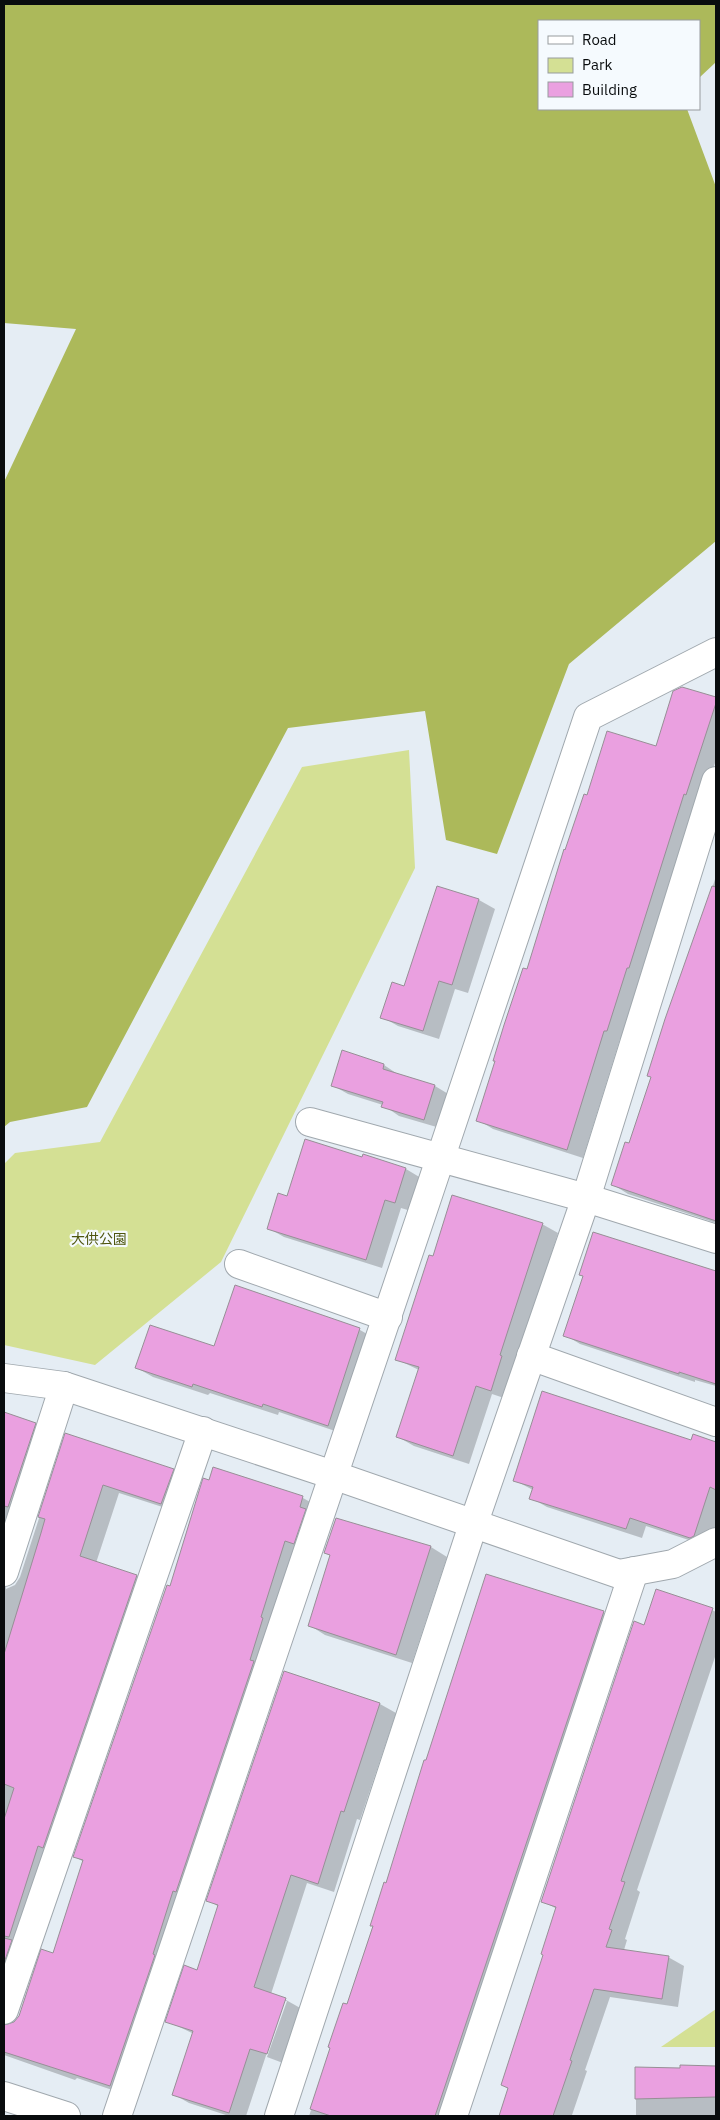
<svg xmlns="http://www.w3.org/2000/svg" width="720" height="2120" font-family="'IBM Plex Sans','Noto Sans JP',sans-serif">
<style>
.green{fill:#d4e094}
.forest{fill:#acb95a}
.shadow{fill:#0003}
.building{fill:#eaa0e0;stroke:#978f96}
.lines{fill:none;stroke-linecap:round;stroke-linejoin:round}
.minor-casing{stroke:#a0a8ae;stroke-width:30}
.minor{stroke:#fff;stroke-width:28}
.labels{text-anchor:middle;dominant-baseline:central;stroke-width:4.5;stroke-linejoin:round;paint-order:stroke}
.park-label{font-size:14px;fill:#4f560f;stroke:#f5fafe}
</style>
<rect width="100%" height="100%" fill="#e5edf4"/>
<!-- green -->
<g class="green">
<path d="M409 750 415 868 221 1262 95 1365 4 1345V1164L15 1153 100 1142 302 767Z"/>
<path d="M716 2009V2047H661Z"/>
</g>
<!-- forest -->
<path class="forest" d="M4 4H716V62L699 78V21H539V109H687L716 187V541L569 664 497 854 446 840 425 711 288 728 87 1107 10 1122 4 1127V482L76 329 4 323Z"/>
<!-- shadow -->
<g class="shadow">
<path d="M682 688 716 699V760L623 1040 620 1039 583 1158 493 1129 478 1120 566 851 587 797 657 747Z"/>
<path d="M716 876V1223L628 1194 612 1184 630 1145Z"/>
<path d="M438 887 479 900 495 909 468 993 455 989 439 1039 398 1026 382 1017 405 988Z"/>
<path d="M342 1052 384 1065 399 1075 435 1086 450 1095 440 1128 399 1116 383 1105 348 1094 332 1085Z"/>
<path d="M363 1159 406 1169 421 1178 411 1211 401 1208 382 1268 284 1237 268 1228 288 1198Z"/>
<path d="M542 1224 558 1233 516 1365 507 1399 492 1394 469 1464 414 1446 398 1437 419 1370 396 1359 434 1258Z"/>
<path d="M594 1233 716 1274V1386L695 1380V1382L580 1344 565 1335 584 1277Z"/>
<path d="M235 1286 360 1330 376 1339 344 1434 279 1412 278 1415 210 1393 208 1395 153 1377 137 1368 215 1348Z"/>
<path d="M4 1414 35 1424 51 1433 5 1577 6 1589 15 1585 20 1577 66 1435 173 1470 189 1479 178 1512 119 1493 96 1563 136 1576 152 1586 4 2022 6 2027 15 2023 20 2016 54 1955 84 1862 75 1857 214 1469 303 1498 319 1507 127 2095 77 2078 75 2080 4 2055Z"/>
<path d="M694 1436 716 1443V1524L709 1545 707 1546 646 1526 642 1538 547 1507 531 1498 533 1490 514 1480 692 1442Z"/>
<path d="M336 1519 431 1547 447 1557 412 1663 325 1635 309 1625 331 1556 325 1553Z"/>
<path d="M487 1575 604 1613 619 1622 455 2116H309L347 2006Z"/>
<path d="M712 1610 716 1612V1654L637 1890 640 1892 625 1939 627 1940 624 1950 668 1957 684 1966 678 2007 610 1997 585 2070 587 2071 572 2115 574 2116H500L509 2089 502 2085 545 1955 557 1909 542 1901 645 1626Z"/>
<path d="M285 1672 380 1704 396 1713 360 1820 357 1819 334 1892 307 1883 271 1994 286 2000 302 2009 283 2063 267 2057 287 2001H284L246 2116H229L189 2103 173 2094 194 2034 167 2021 198 1971 219 1907 208 1900Z"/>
<path d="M681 2067H716V2116H636V2069H681Z"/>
</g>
<!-- building -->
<g class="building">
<path d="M682 687 716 697V703L686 795 684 794 629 968H627L607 1031H604L567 1150 476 1121 495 1061H493L504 1025 523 968 527 969 564 849 565 850 584 794 587 795 607 731 656 746 673 691Z"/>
<path d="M437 886 479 899 452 985 439 981 423 1031 380 1018 392 982 404 986Z"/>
<path d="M712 886 716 887V1221L611 1185 625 1142 629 1143 651 1077 647 1076 665 1019Z"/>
<path d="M342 1050 384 1064 383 1069 435 1085 424 1120 381 1107 383 1102 331 1086Z"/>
<path d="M305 1139 362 1157 363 1154 406 1168 395 1203 385 1200 366 1260 267 1229 278 1193 287 1196Z"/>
<path d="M452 1195 543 1223 500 1355 502 1356 491 1391 476 1386 453 1456 396 1437 419 1367 395 1360 429 1255 433 1256Z"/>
<path d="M593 1232 716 1271V1384L679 1372V1374L563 1336 583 1276 579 1275Z"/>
<path d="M235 1285 360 1328 328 1426 263 1404 262 1407 193 1384 192 1387 135 1368 150 1325 214 1346Z"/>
<path d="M542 1391 691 1440 693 1434 716 1442V1490L710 1487 694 1536 690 1538 630 1518 626 1529 529 1499 533 1487 513 1481Z"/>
<path d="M4 1412 36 1423 8 1507 4 1506Z"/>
<path d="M65 1433 174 1469 161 1504 103 1485 80 1556 137 1575 43 1848 38 1846 9 1937 4 1936V1819L14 1788 4 1784V1654L41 1533 45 1519 38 1517Z"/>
<path d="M213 1467 303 1496 300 1507 306 1509 294 1544 285 1541 261 1617 263 1618 250 1660 254 1661 176 1892 173 1891 153 1954 155 1955 110 2086 4 2052V2025L14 2022 19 2016 41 1949 53 1953 83 1860 73 1857 167 1585 170 1586 203 1478 209 1480Z"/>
<path d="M336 1518 431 1546 396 1655 308 1626 330 1555 324 1553Z"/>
<path d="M486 1574 604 1611 435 2116H331L310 2109 330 2048 328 2047 343 2003 347 2004 373 1926H370L384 1882 386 1883 424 1760H426Z"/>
<path d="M656 1589 713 1608 621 1881 625 1882 609 1929 612 1930 606 1947 669 1956 662 1999 594 1989 570 2060 572 2061 553 2116H499L508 2088 501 2085 543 1955 541 1954 556 1907 541 1902 634 1621 644 1625Z"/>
<path d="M284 1671 380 1703 344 1812 341 1811 318 1884 291 1875 254 1987 286 1998 267 2054 250 2049 229 2113 172 2095 193 2031 165 2022 184 1965 197 1970 218 1905 206 1901Z"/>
<path d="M4 1938 12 1940 4 1963Z"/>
<path d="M680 2065 716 2066V2097L635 2099V2067L680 2068Z"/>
</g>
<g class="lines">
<defs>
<g id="minor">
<path d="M310 1122 586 1198 716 1239"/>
<path d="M239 1264 388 1317"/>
<path d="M531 1356 716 1422"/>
<path d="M4 1378 64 1386 333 1475 619 1574 673 1564 716 1542"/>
<path d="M4 1572 64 1386"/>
<path d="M4 2010 203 1431"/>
<path d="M4 2096 66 2116"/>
<path d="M117 2116C274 1650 433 1184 588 717L716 652"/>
<path d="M279 2116 473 1525 586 1198 716 781"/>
<path d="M453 2116 634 1571"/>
</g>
</defs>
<!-- minor casing -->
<use href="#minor" class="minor-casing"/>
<!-- minor -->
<use href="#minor" class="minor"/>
</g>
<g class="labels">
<!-- park labels -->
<g class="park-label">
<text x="99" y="1239">大供公園</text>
</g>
</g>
<!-- border -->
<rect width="720" height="2120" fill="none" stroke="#090c0e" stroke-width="10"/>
<!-- legend -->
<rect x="538" y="20" width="162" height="90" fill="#f5fafe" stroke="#979b9e"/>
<rect x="548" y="36" width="25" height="8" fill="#ffffff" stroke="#979b9e"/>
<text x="582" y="45" font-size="15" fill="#090c0e">Road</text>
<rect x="548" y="58" width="25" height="15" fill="#d4e094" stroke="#979b9e"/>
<text x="582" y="70" font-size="15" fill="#090c0e">Park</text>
<rect x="548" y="82" width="25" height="15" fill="#eaa0e0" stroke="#979b9e"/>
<text x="582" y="95" font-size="15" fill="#090c0e">Building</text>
</svg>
